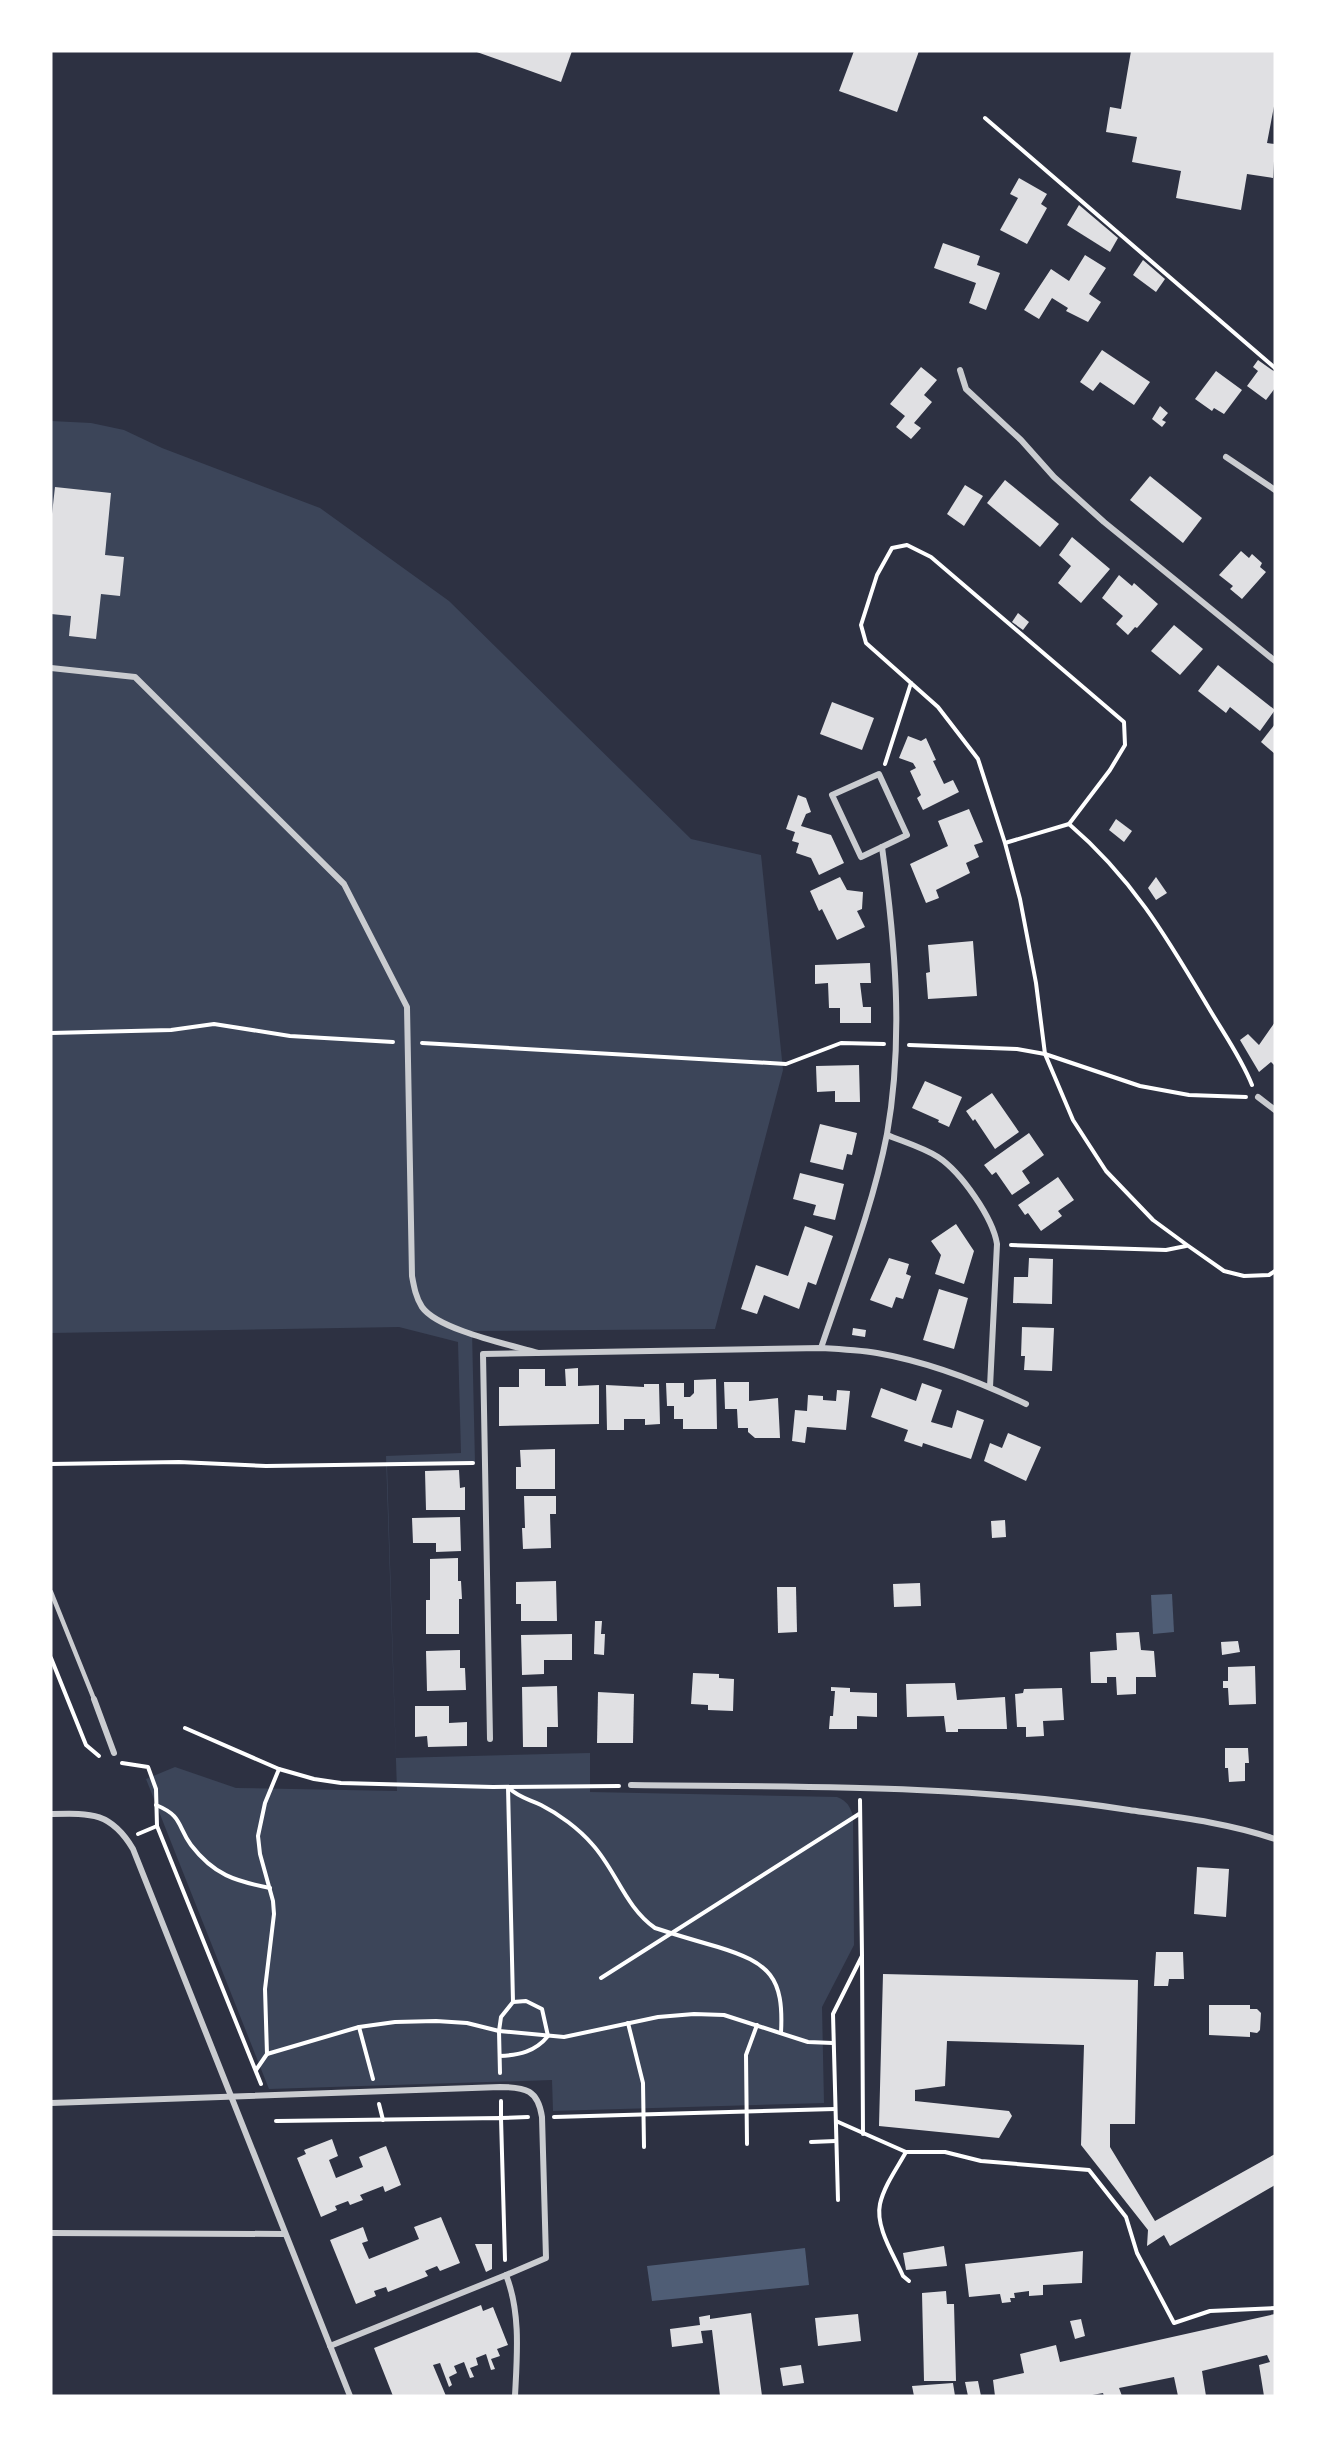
<svg xmlns="http://www.w3.org/2000/svg" width="1326" height="2447" font-family="Manrope,sans-serif">
<style>
.green{fill:#3c4559}
.water{fill:#4f5d75}
.building{fill:#e0e0e3}
.lines{fill:none;stroke-linecap:round;stroke-linejoin:round}
.path{stroke:#fff;stroke-width:4}
.service{stroke:#caccd0;stroke-width:4.5}
.minor{stroke:#caccd0;stroke-width:6}
</style>
<rect width="100%" height="100%" fill="#2d3142"/>
<!-- green -->
<path class="green" d="M51 421 91 423 124 430 162 448 320 508 449 601 691 839 761 855 783 1070 715 1329 472 1331 475 1463 387 1465 396 1758 590 1753V1792L837 1797C847 1801 850 1806 853 1816L854 1945 822 2007 824 2103 553 2111 552 2080 269 2089 146 1779 175 1767 236 1788 397 1791 386 1456 461 1453 458 1342 399 1327 51 1333Z"/>
<!-- water -->
<g class="water">
<path d="M1172 1594 1174 1632 1153 1634 1151 1595Z"/>
<path d="M805 2248 809 2285 652 2301 647 2266Z"/>
</g>
<!-- building -->
<g class="building">
<path d="M474 51H572L561 82Z"/>
<path d="M854 51H919L897 112 839 91Z"/>
<path d="M1131 51H1275V101L1267 143 1275 144 1273 178 1247 174 1241 210 1176 198 1181 171 1132 162 1137 137 1106 132 1110 107 1121 109Z"/>
<path d="M1019 178 1047 194 1041 204 1047 208 1027 244 1000 230 1018 198 1010 194Z"/>
<path d="M1079 205 1118 238 1110 252 1067 225Z"/>
<path d="M943 243 980 256 977 265 1000 273 986 310 969 303 976 283 934 268Z"/>
<path d="M1085 255 1106 268 1089 294 1101 302 1088 322 1066 311 1068 308 1052 298 1039 319 1024 310 1051 269 1069 281Z"/>
<path d="M1143 260 1165 279 1156 292 1133 275Z"/>
<path d="M1102 350 1150 382 1134 405 1100 382 1093 391 1080 382Z"/>
<path d="M1258 360 1275 372V388L1266 400 1247 386 1258 371 1253 367Z"/>
<path d="M921 367 937 380 924 395 932 402 914 423 921 428 911 439 896 427 905 416 890 404Z"/>
<path d="M1216 371 1242 390 1224 414 1214 408 1212 411 1195 399Z"/>
<path d="M1160 406 1168 413 1162 420 1166 422 1162 427 1152 419Z"/>
<path d="M1150 476 1202 518 1183 543 1130 500Z"/>
<path d="M1005 480 1059 524 1040 547 987 503Z"/>
<path d="M965 485 983 496 964 526 947 514Z"/>
<path d="M55 487 111 493 105 555 124 557 120 596 101 594 96 639 69 636 71 616 51 614V523Z"/>
<path d="M1072 537 1110 569 1081 603 1058 583 1071 566 1059 555Z"/>
<path d="M1241 551 1249 558 1252 554 1262 563 1260 567 1266 572 1242 599 1230 589 1233 586 1219 575Z"/>
<path d="M1119 575 1132 586 1134 583 1158 604 1137 628 1135 627 1128 635 1116 624 1123 616 1102 598Z"/>
<path d="M1018 613 1029 622 1023 630 1012 622Z"/>
<path d="M1174 625 1203 649 1180 675 1151 651Z"/>
<path d="M1218 665 1275 710 1260 731 1230 707 1226 713 1198 691Z"/>
<path d="M832 702 874 718 862 750 820 734Z"/>
<path d="M1275 724V754L1261 742Z"/>
<path d="M908 736 921 741 926 738 936 760 933 761 944 784 953 780 959 792 923 810 917 798 921 795 910 771 916 768 913 763 899 758Z"/>
<path d="M798 795 806 798 811 812 806 814 801 826 831 835 844 863 819 875 811 858 796 853 799 843 792 841 795 832 786 829Z"/>
<path d="M969 809 983 842 974 845 979 857 966 863 970 873 936 890 939 898 926 903 910 864 948 846 938 821Z"/>
<path d="M1116 819 1132 831 1124 842 1109 830Z"/>
<path d="M840 877 847 890 863 892 862 909 857 911 865 927 837 940 822 909 819 911 810 891Z"/>
<path d="M1156 877 1167 893 1156 900 1148 888Z"/>
<path d="M973 941 977 996 928 999 926 973 930 972 928 945Z"/>
<path d="M870 963 871 983H860L863 1007H871V1023H840V1008H829L828 983 815 984V965Z"/>
<path d="M1275 1022V1066L1271 1062 1259 1072 1240 1040 1248 1034 1259 1045Z"/>
<path d="M859 1065 860 1102H835V1091L817 1092 816 1066Z"/>
<path d="M925 1081 962 1097 949 1127 938 1122 939 1120 912 1108Z"/>
<path d="M992 1093 1019 1132 995 1149 975 1119 973 1121 966 1111Z"/>
<path d="M820 1124 857 1133 852 1155 847 1154 843 1170 810 1162Z"/>
<path d="M1029 1133 1044 1155 1022 1171 1030 1183 1012 1195 996 1172 992 1175 984 1165Z"/>
<path d="M800 1173 844 1184 835 1220 813 1215 816 1205 793 1199Z"/>
<path d="M1058 1177 1074 1200 1058 1211 1062 1216 1041 1231 1028 1213 1025 1215 1018 1205Z"/>
<path d="M956 1224 974 1251 964 1284 935 1274 941 1255 931 1241Z"/>
<path d="M805 1226 833 1236 816 1285 808 1282 799 1309 764 1295 757 1314 741 1309 756 1265 788 1276Z"/>
<path d="M889 1258 909 1264 906 1274 911 1276 903 1299 896 1297 892 1308 870 1300Z"/>
<path d="M1029 1258 1053 1259 1052 1304 1013 1303 1014 1277H1028Z"/>
<path d="M939 1289 968 1298 954 1349 923 1340Z"/>
<path d="M1022 1327 1054 1328 1052 1371 1024 1370 1025 1356H1021Z"/>
<path d="M853 1328 866 1330 865 1337 852 1335Z"/>
<path d="M578 1368V1386L599 1385V1424L499 1426V1387H519V1369H545V1386H566L565 1369Z"/>
<path d="M716 1379 717 1429H683V1419H674V1406H667L666 1383H684V1397H690L694 1393V1380Z"/>
<path d="M724 1382H749V1401L778 1398 780 1438H755L748 1432V1428H738L737 1409H725Z"/>
<path d="M922 1383 942 1390 931 1422 952 1428 957 1410 984 1420 971 1459 923 1443 922 1447 904 1441 908 1430 871 1417 881 1388 916 1401Z"/>
<path d="M644 1384H659L660 1424 645 1425V1419H624V1430H607L606 1385 644 1387Z"/>
<path d="M837 1390 850 1391 846 1430 807 1427 805 1443 792 1441 795 1410 807 1411 808 1395 823 1396V1400L836 1401Z"/>
<path d="M1008 1433 1041 1447 1026 1481 984 1461 990 1443 1002 1448Z"/>
<path d="M555 1449V1489H516V1467H521L520 1450Z"/>
<path d="M459 1470 460 1488 465 1487V1510H426L425 1471Z"/>
<path d="M524 1496H556V1514H550L551 1548 523 1549 522 1528H525Z"/>
<path d="M460 1517 461 1551 436 1552V1543H413L412 1518Z"/>
<path d="M1005 1520 1006 1537 992 1538 991 1521Z"/>
<path d="M458 1558V1581H461L462 1599H459V1634H426V1600H430V1559Z"/>
<path d="M556 1581 557 1621H521V1604H516V1582Z"/>
<path d="M920 1583 921 1606 894 1607 893 1584Z"/>
<path d="M777 1587H796L797 1632 778 1633Z"/>
<path d="M595 1621H602L601 1634H605L604 1655 594 1654Z"/>
<path d="M1139 1632 1141 1650 1154 1651 1156 1677H1136V1694L1117 1695 1116 1677H1107V1683H1091L1090 1652 1117 1650 1116 1633Z"/>
<path d="M572 1634V1660H544V1674L522 1675 521 1635Z"/>
<path d="M1238 1641 1240 1652 1222 1655 1221 1642Z"/>
<path d="M460 1650V1668H465L466 1690 427 1691 426 1651Z"/>
<path d="M1255 1666 1256 1704 1229 1705 1228 1688H1223V1681H1228V1667Z"/>
<path d="M693 1673 719 1674V1678L734 1679 733 1711 708 1710V1705L691 1704Z"/>
<path d="M955 1683 957 1700 1005 1697 1007 1729H958V1732H946L944 1716 907 1717 906 1684Z"/>
<path d="M557 1686 558 1727H547V1747H523L522 1687Z"/>
<path d="M831 1687 850 1688V1692L877 1693V1717L857 1716V1729H829L830 1716H833L835 1691H831Z"/>
<path d="M1062 1688 1064 1720 1043 1721 1044 1736 1026 1737V1727H1017L1015 1694 1023 1693 1024 1689Z"/>
<path d="M598 1692 634 1694 633 1743H597Z"/>
<path d="M415 1706H449V1723L467 1722V1746L428 1747 427 1736 415 1737Z"/>
<path d="M1225 1748H1248L1249 1763H1245V1781L1229 1782 1228 1768H1225Z"/>
<path d="M1197 1867 1229 1869 1226 1917 1194 1914Z"/>
<path d="M1156 1952H1183L1184 1979H1169L1168 1986H1154Z"/>
<path d="M883 1974 1138 1980 1135 2124H1110V2147L1155 2221 1275 2154V2185L1170 2246 1164 2235 1147 2246 1148 2230 1081 2145 1084 2045 947 2041 945 2086 915 2090V2101L1009 2111 1012 2116 999 2138 879 2126Z"/>
<path d="M1209 2005H1250V2009H1257L1261 2013 1260 2030 1257 2033 1250 2032V2037L1209 2035Z"/>
<path d="M332 2139 338 2156 329 2160 336 2178 363 2167 359 2157 386 2146 401 2185 385 2192 383 2186 360 2195 363 2200 350 2205 348 2201 335 2206 337 2210 321 2217 297 2158 306 2154 304 2150Z"/>
<path d="M441 2217 460 2263 440 2271 437 2266 425 2271 428 2276 388 2292 386 2287 374 2291 376 2296 356 2304 330 2240 363 2227 368 2241 362 2243 369 2259 419 2239 414 2227Z"/>
<path d="M475 2244H492V2269L486 2272Z"/>
<path d="M944 2246 947 2266 906 2270 903 2253Z"/>
<path d="M1083 2251 1082 2283 1043 2285V2295L1029 2296V2291L1014 2293 1015 2298H1010L1011 2302 1002 2303 1000 2294 969 2297 965 2264Z"/>
<path d="M946 2291 947 2304H954L956 2381H924L922 2293Z"/>
<path d="M481 2305 483 2311 493 2307 508 2345 497 2349 500 2356 491 2359 495 2369 491 2370 486 2354 476 2358 478 2365 470 2368 474 2377 470 2378 464 2362 454 2366 457 2373 449 2377 452 2385 449 2387 440 2363 433 2365 446 2396H393L374 2348Z"/>
<path d="M751 2313 762 2396H720L712 2330 701 2331 703 2343 672 2347 670 2329 700 2325 699 2317 710 2315V2319Z"/>
<path d="M858 2314 861 2341 818 2346 815 2318Z"/>
<path d="M1275 2314V2396H1264L1259 2365 1270 2362 1267 2355 1202 2371 1206 2396H1178L1174 2377 1119 2388 1122 2396H1104L1103 2393 1087 2396H995L993 2380 1024 2373 1020 2354 1056 2345 1060 2362Z"/>
<path d="M1081 2319 1085 2336 1075 2339 1070 2321Z"/>
<path d="M801 2365 804 2383 783 2386 780 2368Z"/>
<path d="M978 2381 981 2396H968L965 2382Z"/>
<path d="M953 2383 955 2396H914L912 2386Z"/>
</g>
<g class="lines">
<!-- path -->
<g class="path">
<path d="M985 118 1275 368"/>
<path d="M885 764 911 683"/>
<path d="M1069 824C1132 878 1166 936 1207 1005 1222 1031 1241 1057 1252 1085"/>
<path d="M1005 843 1069 824 1110 770 1125 745 1124 722 931 557 907 545 892 548 877 575 861 625 866 643 938 707 978 759 1005 843 1020 899 1036 983 1045 1054 1073 1120 1106 1171 1153 1220 1187 1245 1224 1271 1244 1276 1269 1275 1275 1271"/>
<path d="M51 1033 171 1030 214 1024 290 1036 393 1042"/>
<path d="M422 1043 786 1064 841 1043 884 1044"/>
<path d="M909 1045 1017 1049 1045 1054 1140 1086 1189 1095 1246 1097"/>
<path d="M1011 1245 1166 1250 1186 1246"/>
<path d="M51 1464 179 1462 266 1466 473 1463"/>
<path d="M51 1658 86 1745 99 1756"/>
<path d="M185 1728 279 1769 314 1779 341 1783 493 1787 619 1786"/>
<path d="M122 1763 148 1767 156 1789 157 1826 261 2084"/>
<path d="M508 1787 513 2002"/>
<path d="M509 1788C519 1798 529 1799 541 1805 559 1814 579 1829 592 1844 616 1870 625 1907 655 1928 676 1935 697 1941 718 1947 770 1963 784 1977 781 2033"/>
<path d="M156 1805C183 1816 177 1826 191 1845 214 1875 235 1881 270 1888"/>
<path d="M138 1834 157 1826"/>
<path d="M862 1957 863 2134"/>
<path d="M601 1978 859 1814"/>
<path d="M628 2023 643 2083 644 2147"/>
<path d="M359 2027 373 2079"/>
<path d="M267 2054 359 2027 395 2022 436 2021 467 2023 499 2031 564 2037 658 2017 694 2014 724 2015 808 2042 833 2043"/>
<path d="M500 2056C519 2055 535 2052 548 2036L542 2009 526 2001 513 2002 501 2017 499 2031 500 2073"/>
<path d="M256 2070 267 2054 265 1989 274 1914 273 1901 260 1854 258 1836 265 1803 279 1769"/>
<path d="M501 2101V2118L528 2117"/>
<path d="M379 2104 383 2120"/>
<path d="M554 2117 835 2109"/>
<path d="M276 2121 501 2118 505 2260"/>
<path d="M836 2121 906 2152H945L981 2161 1089 2170 1126 2217 1137 2253 1174 2323 1210 2311 1275 2308"/>
<path d="M811 2142 836 2141"/>
<path d="M747 2144 746 2055 757 2025"/>
<path d="M906 2152C897 2168 884 2186 880 2204 875 2227 894 2255 903 2276L909 2281"/>
<path d="M838 2200 833 2014 862 1956 860 1800"/>
</g>
<!-- service -->
<path class="service" d="M51 1592 94 1699"/>
<!-- minor -->
<g class="minor">
<path d="M960 370 966 389 1021 440 1054 477 1104 522 1275 661"/>
<path d="M1226 457 1275 490"/>
<path d="M51 668 135 677 344 884 407 1007 412 1276C414 1287 416 1298 422 1307 438 1330 511 1345 538 1353"/>
<path d="M879 774 907 835 861 857 832 795Z"/>
<path d="M1258 1097 1275 1110"/>
<path d="M887 1135C904 1142 922 1147 938 1157 961 1172 993 1218 997 1244L990 1387"/>
<path d="M821 1348C845 1277 873 1206 887 1134 904 1038 895 942 882 847"/>
<path d="M94 1699 114 1753"/>
<path d="M490 1739 483 1354 821 1348C840 1349 859 1350 877 1353 929 1362 978 1381 1026 1404"/>
<path d="M631 1785C798 1787 964 1784 1129 1810 1178 1817 1228 1823 1275 1839"/>
<path d="M51 1814C91 1813 111 1812 133 1849L350 2396"/>
<path d="M51 2103 500 2087C526 2087 538 2090 542 2117L546 2258 506 2275"/>
<path d="M51 2233 284 2234"/>
<path d="M330 2346 506 2275C521 2313 517 2356 515 2396"/>
</g>
</g>
<!-- border -->
<rect width="1326" height="2447" fill="none" stroke="#ffffff" stroke-width="105"/>
</svg>
